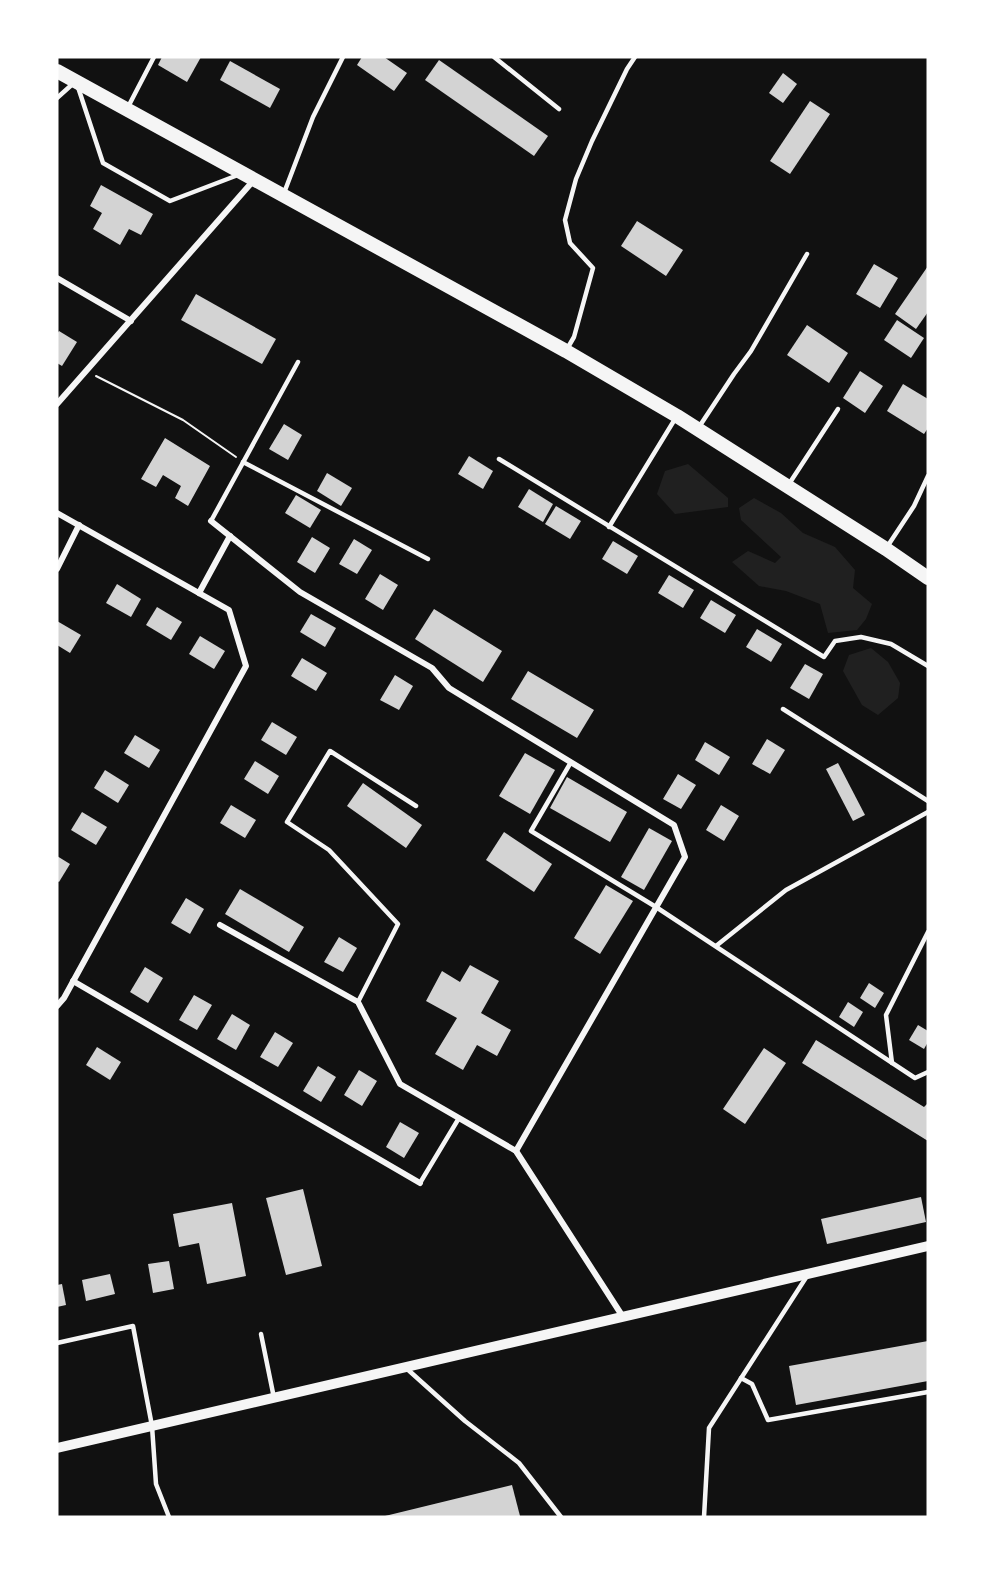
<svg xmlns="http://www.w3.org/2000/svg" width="985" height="1574" font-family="'Noto Serif',serif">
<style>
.green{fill:#202020}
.building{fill:#d3d3d3}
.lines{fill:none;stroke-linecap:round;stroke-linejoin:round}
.path{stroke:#f5f5f5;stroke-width:2}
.service{stroke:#f5f5f5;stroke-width:4.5}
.minor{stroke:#f5f5f5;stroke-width:6}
.tertiary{stroke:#f5f5f5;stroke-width:10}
.trunk{stroke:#f5f5f5;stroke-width:14}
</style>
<rect width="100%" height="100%" fill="#111"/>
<!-- green -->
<g class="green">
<path d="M688 464 728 498V507L675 514 657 494 665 471Z"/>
<path d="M754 498 781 513 803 533 835 547 855 570 853 588 872 604 866 619 857 630 828 633 820 604 786 591 759 586 732 562 748 551 775 563 781 557 741 520 739 508Z"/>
<path d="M871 648 888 662 900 683 898 698 878 715 862 705 843 671 849 655Z"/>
</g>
<!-- building -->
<g class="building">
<path d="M162 57H201L187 82 158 65Z"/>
<path d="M362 57H384L407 73 394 91 357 65Z"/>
<path d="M439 60 548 136 534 156 425 80Z"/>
<path d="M230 61 280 89 270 108 220 80Z"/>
<path d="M783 73 797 84 783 103 769 93Z"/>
<path d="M810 101 830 114 790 174 770 161Z"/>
<path d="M101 185 153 214 141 235 129 229 120 245 93 229 102 213 90 206Z"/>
<path d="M637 221 683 250 666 276 621 246Z"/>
<path d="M874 264 898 278 880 308 856 294Z"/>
<path d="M928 266V312L916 329 895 314Z"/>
<path d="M196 294 276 339 262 364 181 320Z"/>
<path d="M897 320 924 338 911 358 884 340Z"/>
<path d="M807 325 848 353 829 383 787 355Z"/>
<path d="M59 331 77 342 62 366 57 363V334Z"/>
<path d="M860 371 883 386 865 413 843 398Z"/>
<path d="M903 384 928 399V428L924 434 887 411Z"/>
<path d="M284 424 302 435 288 460 269 449Z"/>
<path d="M165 438 210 466 188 506 175 498 181 486 163 475 156 487 141 479Z"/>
<path d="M469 456 493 471 483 489 458 474Z"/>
<path d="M327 473 352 488 341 506 317 491Z"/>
<path d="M529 489 553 504 543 522 518 507Z"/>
<path d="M296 495 321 510 310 528 285 513Z"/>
<path d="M556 506 581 521 570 539 545 524Z"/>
<path d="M312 537 330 548 315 573 297 562Z"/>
<path d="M354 539 372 550 357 574 339 564Z"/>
<path d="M613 541 638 556 627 574 602 559Z"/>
<path d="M380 574 398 585 383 610 365 599Z"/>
<path d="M669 575 694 590 683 608 658 593Z"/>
<path d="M117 584 141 599 131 617 106 603Z"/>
<path d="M711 600 736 615 725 633 700 618Z"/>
<path d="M157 607 182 622 171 640 146 625Z"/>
<path d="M434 609 502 651 483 682 415 639Z"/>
<path d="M311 614 336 628 325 647 300 632Z"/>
<path d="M57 621 81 635 70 653 57 645Z"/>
<path d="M757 629 782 644 771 662 746 647Z"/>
<path d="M200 636 225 651 214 669 189 654Z"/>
<path d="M302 658 327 673 316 691 291 676Z"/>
<path d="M805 664 823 674 809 699 790 688Z"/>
<path d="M528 671 594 710 577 738 511 699Z"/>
<path d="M395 675 413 686 399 710 380 700Z"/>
<path d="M272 722 297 737 286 755 261 740Z"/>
<path d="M135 735 160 750 149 768 124 753Z"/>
<path d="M767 739 785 750 770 774 752 764Z"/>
<path d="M705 742 730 757 719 775 695 760Z"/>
<path d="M525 753 555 770 530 814 499 796Z"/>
<path d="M255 761 279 776 268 794 244 779Z"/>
<path d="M838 763 865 815 853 821 826 769Z"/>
<path d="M105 770 129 785 118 803 94 788Z"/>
<path d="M678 774 696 785 681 809 663 799Z"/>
<path d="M567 777 627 812 610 842 550 808Z"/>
<path d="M363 783 422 825 406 848 347 806Z"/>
<path d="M231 805 256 820 245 838 220 823Z"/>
<path d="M721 805 739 816 724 841 706 830Z"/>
<path d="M82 812 107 827 96 845 71 830Z"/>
<path d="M649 828 672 841 644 890 621 877Z"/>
<path d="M504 832 552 864 534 892 486 860Z"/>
<path d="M57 856 70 864 59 882 57 881Z"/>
<path d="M606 885 633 901 600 954 574 938Z"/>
<path d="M240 889 304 927 289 952 225 914Z"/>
<path d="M186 898 204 909 190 934 171 923Z"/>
<path d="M339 937 357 948 343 972 324 962Z"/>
<path d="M470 965 499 981 481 1013 511 1030 497 1056 477 1045 463 1070 435 1054 457 1018 426 1001 442 971 460 982Z"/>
<path d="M145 967 163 978 148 1003 130 992Z"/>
<path d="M869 983 884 993 875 1008 860 998Z"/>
<path d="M194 995 212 1005 197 1030 179 1020Z"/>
<path d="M848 1002 863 1012 854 1027 839 1017Z"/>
<path d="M232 1014 250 1025 236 1050 217 1039Z"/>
<path d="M918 1025 928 1031V1042L924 1049 909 1040Z"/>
<path d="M275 1032 293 1043 278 1067 260 1057Z"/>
<path d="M816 1040 924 1107 928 1103V1141L802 1063Z"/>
<path d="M97 1047 121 1062 110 1080 86 1065Z"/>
<path d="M764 1048 786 1063 745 1124 723 1109Z"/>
<path d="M318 1066 336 1077 321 1102 303 1091Z"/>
<path d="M359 1070 377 1081 362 1106 344 1095Z"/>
<path d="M400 1122 419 1133 404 1158 386 1147Z"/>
<path d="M303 1189 322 1266 286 1275 266 1198Z"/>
<path d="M921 1197 926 1222 827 1244 821 1219Z"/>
<path d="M232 1203 246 1276 207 1284 199 1243 179 1247 173 1214Z"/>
<path d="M169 1261 174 1289 153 1293 148 1264Z"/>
<path d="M110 1274 115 1294 86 1301 82 1280Z"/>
<path d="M62 1284 66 1305 57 1307V1285Z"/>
<path d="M928 1341V1381L796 1405 789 1366Z"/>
<path d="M512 1485 520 1516 385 1517V1516Z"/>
</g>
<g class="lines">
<!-- path -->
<path class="path" d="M96 376 183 420 236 457"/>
<!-- service -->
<g class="service">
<path d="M494 57 559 109"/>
<path d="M57 98 76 81 103 163 170 201 238 175"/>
<path d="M128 107 154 57"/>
<path d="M284 193 313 117 343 57"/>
<path d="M567 349 574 337 593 268 570 243 565 220 576 179 592 141 627 69 635 57"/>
<path d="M699 427 734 374 751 351 807 254"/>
<path d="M499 459 824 657 835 641 861 637 891 644 928 666"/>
<path d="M243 462 428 559"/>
<path d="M789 484 838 409"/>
<path d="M211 521 298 362"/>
<path d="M609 527 675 419"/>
<path d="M887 547 914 506 928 476"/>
<path d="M783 709 928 801"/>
<path d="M571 762 531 831 656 907 915 1078 928 1072"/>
<path d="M716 946 786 890 928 812"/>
<path d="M358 1002 398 924 329 850 287 822 330 751 416 806"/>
<path d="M892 1063 886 1015 928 932"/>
<path d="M420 1183 459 1118"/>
<path d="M261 1334 274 1398"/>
<path d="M57 1343 133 1326 152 1426 156 1484 169 1517"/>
<path d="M406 1368 465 1421 519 1463 561 1517"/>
<path d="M741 1378 752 1384 768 1420 928 1392"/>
<path d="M704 1517 709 1428 807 1276"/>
</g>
<!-- minor -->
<g class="minor">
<path d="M57 278 131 321"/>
<path d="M57 404 254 180"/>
<path d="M57 513 229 610 246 666 64 998 57 1006"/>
<path d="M211 521 300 592 432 668 449 688 674 825 685 857 516 1151"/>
<path d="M57 569 79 525"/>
<path d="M199 593 230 536"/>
<path d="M220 925 358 1002 400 1084 516 1151 623 1317"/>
<path d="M73 981 420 1183"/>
</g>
<!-- tertiary -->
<path class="tertiary" d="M57 1448 928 1246"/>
<!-- trunk -->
<path class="trunk" d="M57 71 566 351 677 416 886 549 928 578"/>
</g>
<!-- border -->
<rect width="985" height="1574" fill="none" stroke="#ffffff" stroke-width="117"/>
</svg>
